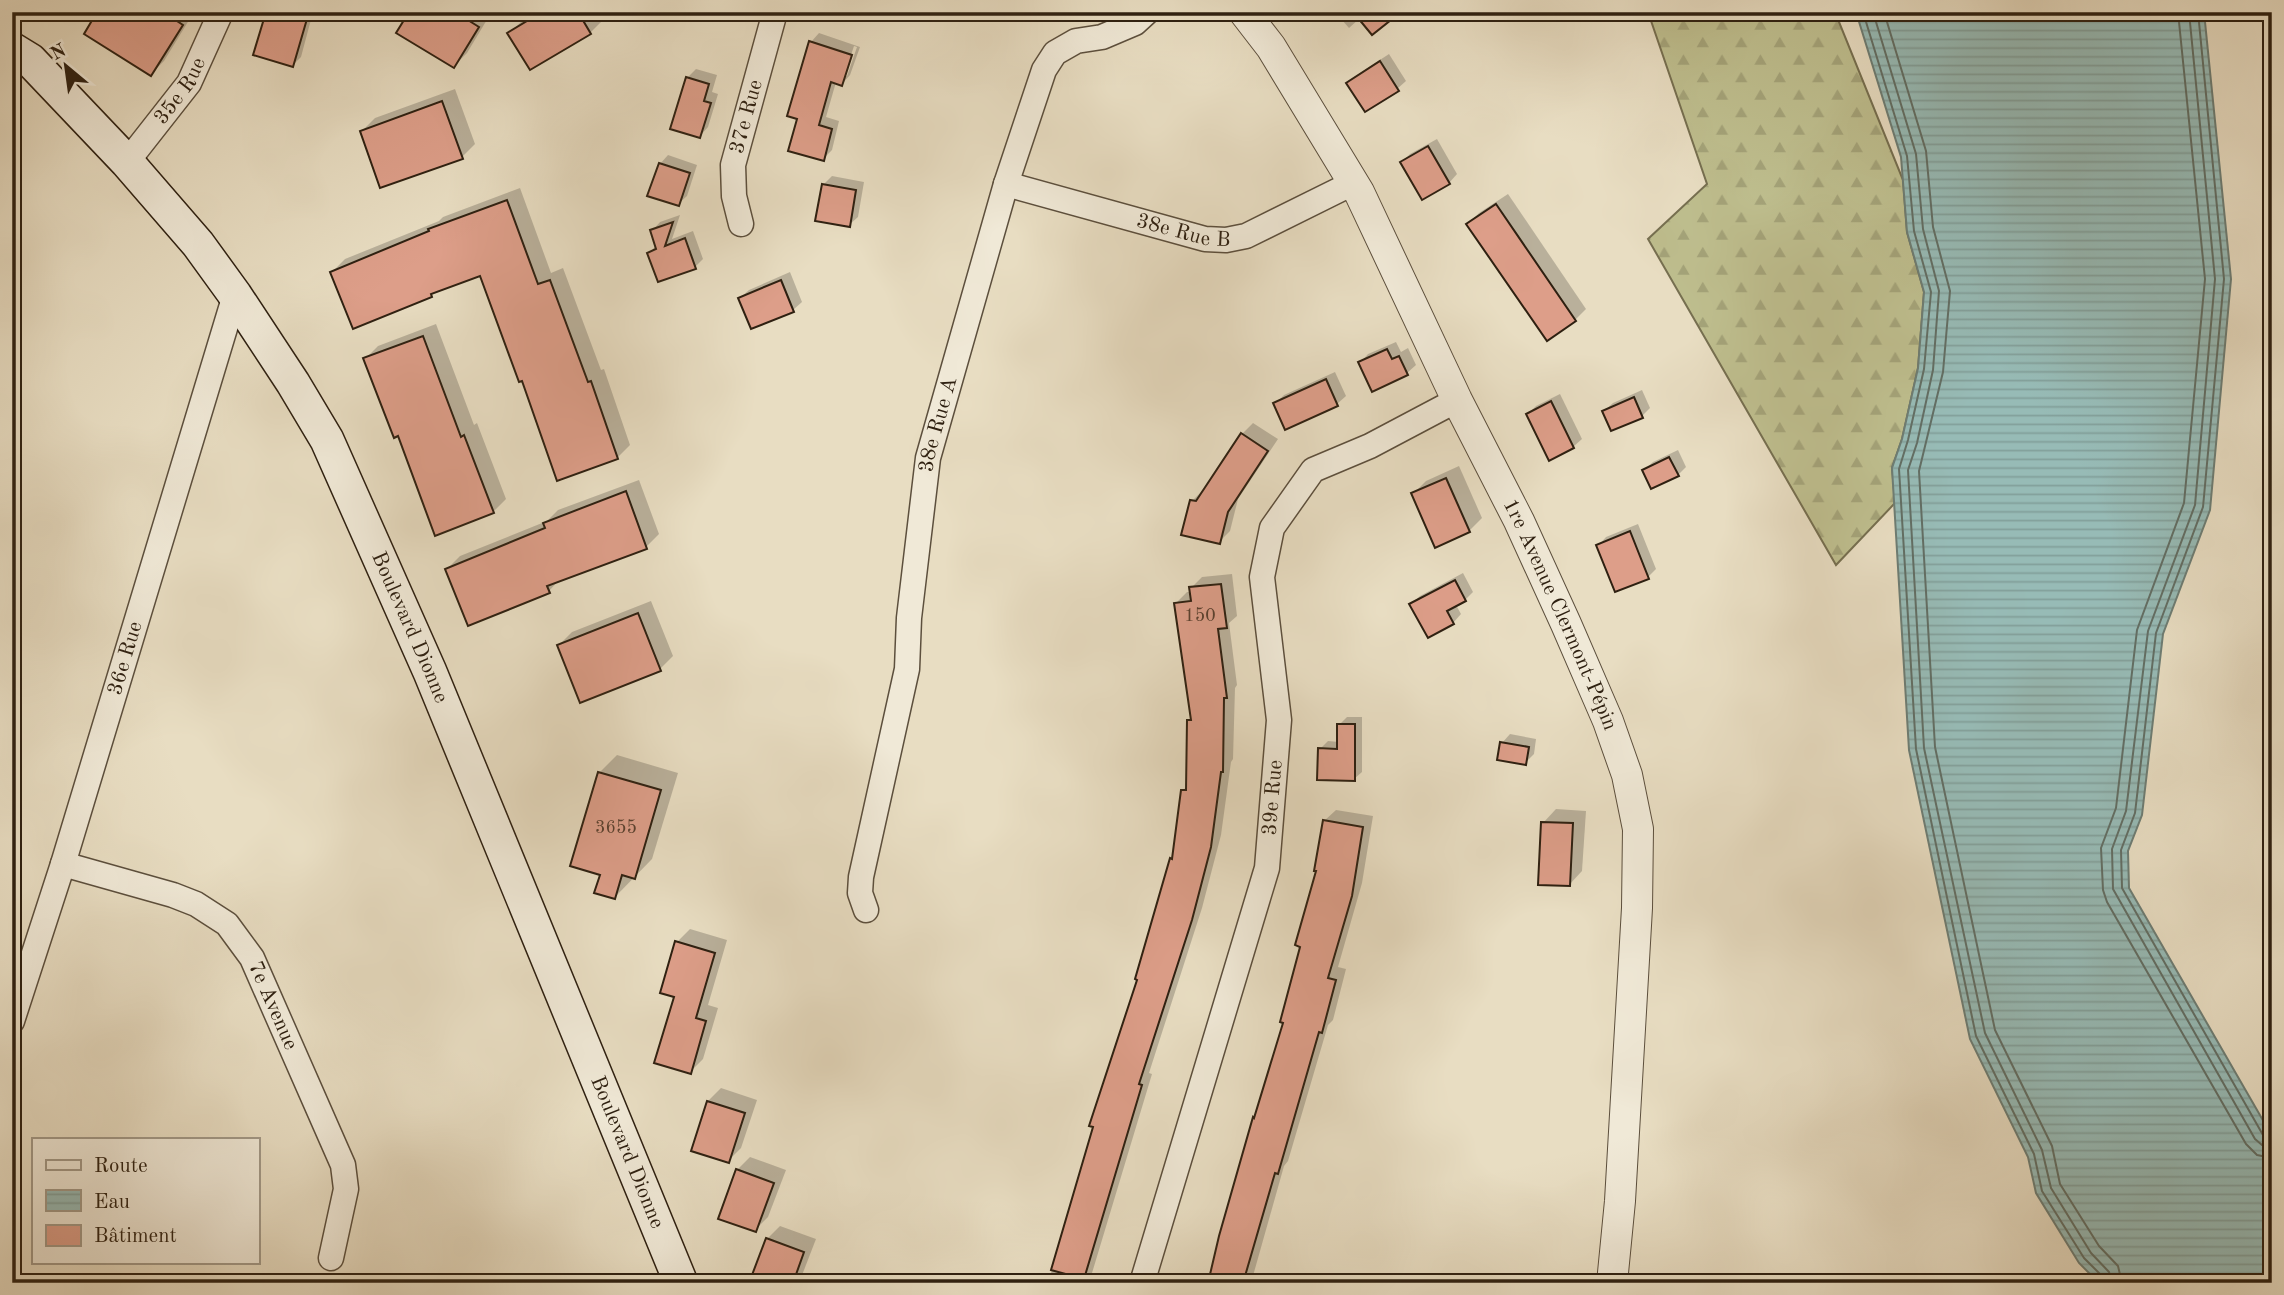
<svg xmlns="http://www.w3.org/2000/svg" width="2284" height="1295" font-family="'Old Standard TT',serif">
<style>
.forest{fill:url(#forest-firs);stroke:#766f50;stroke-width:2}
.water{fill:url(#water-rules);stroke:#6d7d74;stroke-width:2}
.shadow{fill:#0003;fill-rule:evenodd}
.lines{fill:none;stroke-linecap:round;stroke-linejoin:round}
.shore{stroke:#626e64;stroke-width:2}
.building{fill:#dd9e89;stroke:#2e2011;stroke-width:2}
.minor-casing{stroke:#5c4f3d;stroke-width:27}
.tertiary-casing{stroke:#5c4f3d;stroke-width:32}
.secondary-casing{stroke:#2e2011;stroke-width:36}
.minor{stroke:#f0e9d7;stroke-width:24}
.tertiary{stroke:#f0e9d7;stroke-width:30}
.secondary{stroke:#f0e9d7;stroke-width:33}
.labels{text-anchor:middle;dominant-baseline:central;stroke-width:5;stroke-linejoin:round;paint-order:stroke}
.number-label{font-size:18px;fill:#5a402f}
.street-label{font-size:21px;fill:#2e2011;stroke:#f0e9d7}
</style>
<defs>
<pattern id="forest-firs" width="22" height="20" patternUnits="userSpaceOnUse" patternTransform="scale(1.75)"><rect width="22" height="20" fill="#bebe8e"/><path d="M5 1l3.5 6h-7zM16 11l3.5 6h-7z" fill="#a4a379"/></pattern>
<pattern id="water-rules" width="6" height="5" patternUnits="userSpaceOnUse" patternTransform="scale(1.75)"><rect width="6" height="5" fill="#97bbb6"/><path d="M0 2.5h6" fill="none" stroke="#82a09b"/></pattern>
</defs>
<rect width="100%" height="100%" fill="#e8ddc2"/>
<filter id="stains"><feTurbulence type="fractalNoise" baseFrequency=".00286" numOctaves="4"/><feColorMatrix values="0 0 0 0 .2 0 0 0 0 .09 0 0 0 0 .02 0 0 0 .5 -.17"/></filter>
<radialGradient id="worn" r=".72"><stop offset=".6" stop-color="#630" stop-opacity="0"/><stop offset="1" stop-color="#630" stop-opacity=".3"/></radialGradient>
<!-- forest -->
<path class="forest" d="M1648 12H1835L1903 180 1907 232 1924 292 1918 368 1902 439 1892 468 1895 503 1836 565 1648 239 1707 184Z"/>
<!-- water -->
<path class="water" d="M1856 12H2204L2231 279 2210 510 2163 634 2142 815 2128 851 2129 888 2272 1136V1283H2099L2079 1263 2036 1193 2028 1157 1970 1039 1909 750 1892 468 1902 439 1918 368 1924 292 1907 232 1901 157Z"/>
<!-- shadow -->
<g class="shadow">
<path d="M100 12H194L164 61 151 74Z"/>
<path d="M268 12H313L301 57 293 65Z"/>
<path d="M411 12H489L491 13 467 53 454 66Z"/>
<path d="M536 12H599L603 20 590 33 531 68 510 33 523 20Z"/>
<path d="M1335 12H1396L1360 18 1349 28Z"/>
<path d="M819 33 860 47 850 75 842 84 836 82 826 117 839 121 832 150 823 159 799 118 811 42ZM854 46 857 47 847 76H844Z"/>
<path d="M1389 54 1406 81 1397 89 1349 83 1357 75Z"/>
<path d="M696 69 717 75 712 92 718 94 708 127 700 136 687 78Z"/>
<path d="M455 89 475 144 462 157 362 131 375 118Z"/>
<path d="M1437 139 1457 174 1449 183 1402 162 1410 154Z"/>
<path d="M668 155 697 165 687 196 678 204 660 164Z"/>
<path d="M832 176 864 182 858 217 849 225 824 184Z"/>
<path d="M520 188 551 273 563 268 601 370 604 369 630 445 617 458 523 379 481 274 436 290 431 295 332 272 345 259 439 221 443 217Z"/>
<path d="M1508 194 1586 309 1575 320 1468 224 1479 213Z"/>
<path d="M680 215 672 239 693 231 703 259 695 267 649 253 657 245 652 231 660 222Z"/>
<path d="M790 272 802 302 793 310 752 327 740 298 749 290Z"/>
<path d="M436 324 474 425 477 423 506 499 493 512 399 434 365 359 378 346Z"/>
<path d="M1396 342 1401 352 1408 348 1416 365 1407 373 1360 363 1368 354Z"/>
<path d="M1335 372 1346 396 1337 404 1276 403 1284 395Z"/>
<path d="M1642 390 1650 408 1642 416 1604 411 1613 403Z"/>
<path d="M1560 394 1582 439 1573 447 1528 414 1536 406Z"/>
<path d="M1253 423 1278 439 1238 499 1230 531 1219 542 1192 501 1203 490H1205L1242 434Z"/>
<path d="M1678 450 1686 467 1678 475 1644 470 1653 462Z"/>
<path d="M1459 466 1482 518 1469 531 1413 494 1426 481Z"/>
<path d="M639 480 659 534 646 547 560 579 549 591 447 569 460 556 547 521 558 510Z"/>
<path d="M1638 524 1656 569 1648 577 1598 546 1606 537Z"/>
<path d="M1463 573 1473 592 1465 600 1456 605 1461 614 1453 623 1411 604 1420 596Z"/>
<path d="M1232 574 1237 616 1229 623 1237 685 1235 688 1233 759 1231 762 1221 835 1202 908 1149 1073 1152 1074 1089 1283H1048L1139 979 1171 859 1174 856 1183 790 1188 786 1189 721 1192 717 1176 603 1187 592H1192L1191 588 1202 577Z"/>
<path d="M651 601 673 656 660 669 559 645 572 632Z"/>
<path d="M1347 717H1362V772L1354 779 1320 749 1328 741 1339 742V725Z"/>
<path d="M1510 734 1536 739 1534 754 1525 763 1502 743Z"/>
<path d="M617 755 678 773 652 859 615 897 599 773Z"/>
<path d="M1556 809 1586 811 1582 871 1569 885 1543 823Z"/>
<path d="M1336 810 1373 816 1362 883 1338 967 1346 969 1333 1020 1328 1025 1288 1161 1284 1166 1251 1283H1209L1285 1022 1318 870 1324 821Z"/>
<path d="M690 929 727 940 708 1005 718 1008 703 1059 690 1072 676 996 677 942Z"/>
<path d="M721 1088 757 1100 741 1148 728 1161 708 1101Z"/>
<path d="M750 1157 786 1170 768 1217 755 1230 737 1170Z"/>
<path d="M780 1226 816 1239 799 1283H751L767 1239Z"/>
</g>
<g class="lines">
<!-- shore -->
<g class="shore">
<path d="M1863 12 1907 156 1914 231 1931 292 1924 369 1908 440 1899 469 1916 749 1976 1036 2034 1154 2042 1191 2084 1258 2102 1276 2103 1283"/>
<path d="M1873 12 1916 154 1923 229 1939 291 1933 370 1917 443 1908 470 1924 748 1985 1033 2042 1150 2051 1188 2091 1253 2109 1272 2112 1283"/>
<path d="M1884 12 1926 151 1933 227 1950 291 1943 372 1919 471 1935 747 1995 1030 2052 1146 2060 1184 2099 1246 2118 1266 2122 1283"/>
<path d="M2178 12 2205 279 2184 503 2137 630 2116 808 2101 848 2103 890 2107 902 2246 1144 2257 1155 2272 1158"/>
<path d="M2189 12 2215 279 2195 505 2148 631 2126 811 2112 849 2113 889 2255 1139 2262 1145 2272 1147"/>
<path d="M2198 12 2224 279 2203 507 2156 633 2135 813 2121 850 2122 888 2263 1135 2272 1138"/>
</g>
</g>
<!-- building -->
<g class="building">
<path d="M97 12H163L183 25 151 76 84 34Z"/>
<path d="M266 12H309L293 67 253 55Z"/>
<path d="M409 12H455L479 27 454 68 396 33Z"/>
<path d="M542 12H578L591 34 530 70 507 33Z"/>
<path d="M1353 12H1401L1372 35Z"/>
<path d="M809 41 852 55 842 86 831 82 819 125 832 129 824 161 788 151 797 119 787 116Z"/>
<path d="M1380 61 1399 91 1365 112 1346 83Z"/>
<path d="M686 77 709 84 704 101 711 103 700 138 670 129Z"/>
<path d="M442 101 463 159 380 188 360 131Z"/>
<path d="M1428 146 1450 184 1422 200 1400 162Z"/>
<path d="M659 163 690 173 679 206 647 196Z"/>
<path d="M822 184 856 190 850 227 815 221Z"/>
<path d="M507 200 538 284 550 280 588 382 591 381 618 459 557 481 522 381 519 382 480 276 431 294 432 297 353 329 330 272 429 231 428 229Z"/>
<path d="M1496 204 1576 321 1547 341 1466 224Z"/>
<path d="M673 222 665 246 685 238 696 269 658 282 647 253 656 249 650 230Z"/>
<path d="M781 280 794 312 751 329 738 298Z"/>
<path d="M423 336 461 437 464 435 494 513 435 536 398 436 394 438 363 358Z"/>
<path d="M1387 349 1392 359 1399 356 1408 375 1372 392 1358 362Z"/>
<path d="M1326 379 1338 406 1285 430 1273 403Z"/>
<path d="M1634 397 1643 418 1611 431 1602 411Z"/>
<path d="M1551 401 1574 448 1549 461 1526 414Z"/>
<path d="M1241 433 1268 451 1228 512 1220 544 1181 535 1190 500 1196 501Z"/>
<path d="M1669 457 1679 476 1651 489 1642 470Z"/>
<path d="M1446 478 1470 532 1435 548 1411 493Z"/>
<path d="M626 491 647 549 547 586 550 593 468 626 445 569 545 528 543 523Z"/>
<path d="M1630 531 1649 579 1615 592 1596 545Z"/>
<path d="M1455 580 1466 601 1447 611 1454 624 1428 638 1409 604Z"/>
<path d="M1221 584 1227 628 1218 629 1227 698H1224L1223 772H1221L1211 847 1192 920 1139 1084 1142 1085 1084 1279 1051 1270 1093 1127 1089 1126 1137 980 1135 979 1170 858 1172 859 1181 790H1186L1187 720H1191L1174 603 1191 601 1189 587Z"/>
<path d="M638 613 661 671 580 703 557 645Z"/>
<path d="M1337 724H1355V781L1317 780 1318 748 1337 749Z"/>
<path d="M1500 742 1529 747 1526 765 1497 760Z"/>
<path d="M598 772 661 790 635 879 622 875 615 899 594 893 600 875 570 866Z"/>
<path d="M1323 820 1363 827 1352 896 1328 978 1336 980 1322 1033 1319 1032 1278 1174 1275 1173 1243 1283H1208L1219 1236 1253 1117 1254 1118 1283 1023 1280 1022 1300 947 1295 945 1316 871H1314Z"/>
<path d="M1541 822 1573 823 1570 886 1538 885Z"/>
<path d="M675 941 715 953 696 1018 706 1021 691 1074 654 1063 674 997 660 993Z"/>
<path d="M707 1101 745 1113 729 1163 691 1151Z"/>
<path d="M736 1169 774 1183 756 1232 718 1219Z"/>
<path d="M766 1238 804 1252 793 1283H749Z"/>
</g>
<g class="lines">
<defs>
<g id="minor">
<path id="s1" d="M127 162 189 83 221 12"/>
<path id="s2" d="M1006 184 1205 239 1226 240 1246 236 1353 183"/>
<path id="s3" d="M741 224 734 196 733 165 775 12"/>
<path id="s4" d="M63 864 173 895 196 904 227 924 252 958 343 1165 346 1189 331 1258"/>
<path id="s5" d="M866 910 860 893 861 877 907 669 909 618 928 458 1006 184 1044 70 1055 53 1076 41 1102 37 1135 23 1147 12"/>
<path id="s6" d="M12 1021 63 864 235 295"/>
<path id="s7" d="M1142 1283 1267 868 1279 720 1262 577 1272 528 1313 470 1370 446 1457 400"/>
</g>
<g id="tertiary">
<path id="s8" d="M1244 12 1271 47 1359 192 1457 400 1519 521 1566 624 1608 721 1627 775 1638 829 1637 908 1620 1201 1612 1283"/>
</g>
<g id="secondary">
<path id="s9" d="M12 49 30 60 127 162 198 244 235 295 293 383 327 440 430 672 681 1283"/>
</g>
</defs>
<!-- minor casing -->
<use href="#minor" class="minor-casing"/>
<!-- tertiary casing -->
<use href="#tertiary" class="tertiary-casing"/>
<!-- secondary casing -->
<use href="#secondary" class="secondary-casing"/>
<!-- minor -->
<use href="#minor" class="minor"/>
<!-- tertiary -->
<use href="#tertiary" class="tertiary"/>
<!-- secondary -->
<use href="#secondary" class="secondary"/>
</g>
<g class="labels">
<!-- number labels -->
<g class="number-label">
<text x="1200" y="616">150</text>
<text x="616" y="828">3655</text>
</g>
<!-- street labels -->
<g class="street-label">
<text stroke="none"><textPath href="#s1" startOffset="89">35e Rue</textPath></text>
<text stroke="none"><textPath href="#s3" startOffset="110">37e Rue</textPath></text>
<text stroke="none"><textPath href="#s2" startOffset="184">38e Rue B</textPath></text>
<text stroke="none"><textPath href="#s5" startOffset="494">38e Rue A</textPath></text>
<text stroke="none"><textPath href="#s8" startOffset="682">1re Avenue Clermont-Pépin</textPath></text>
<text stroke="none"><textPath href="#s9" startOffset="710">Boulevard Dionne</textPath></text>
<text stroke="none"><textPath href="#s6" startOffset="380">36e Rue</textPath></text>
<text stroke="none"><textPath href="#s7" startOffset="504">39e Rue</textPath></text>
<text stroke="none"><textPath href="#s4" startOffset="270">7e Avenue</textPath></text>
<text stroke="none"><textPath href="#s9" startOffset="1278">Boulevard Dionne</textPath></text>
</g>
</g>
<!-- margin -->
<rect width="2284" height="1295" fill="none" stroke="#e8ddc2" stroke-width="42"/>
<rect x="14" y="14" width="2256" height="1267" fill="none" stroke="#2e2011" stroke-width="3.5"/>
<rect x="21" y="21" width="2242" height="1253" fill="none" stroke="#2e2011" stroke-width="2"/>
<!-- legend -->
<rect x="32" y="1138" width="228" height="126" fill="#f0e9d7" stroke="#a29988" stroke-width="2"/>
<rect x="46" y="1160" width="35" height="10" fill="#f0e9d7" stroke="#a29988" stroke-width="2"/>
<text x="94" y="1172" font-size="21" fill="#2e2011">Route</text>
<rect x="46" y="1190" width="35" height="21" fill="url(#water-rules)" stroke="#a29988" stroke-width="2"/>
<text x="94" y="1208" font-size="21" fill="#2e2011">Eau</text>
<rect x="46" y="1225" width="35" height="21" fill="#dd9e89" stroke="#a29988" stroke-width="2"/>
<text x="94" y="1242" font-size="21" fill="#2e2011">Bâtiment</text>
<!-- north arrow -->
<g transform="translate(66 66) rotate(331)" stroke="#f0e9d7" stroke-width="5" paint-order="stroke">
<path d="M0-5L12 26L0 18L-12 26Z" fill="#2e2011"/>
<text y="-10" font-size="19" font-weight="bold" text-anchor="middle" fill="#2e2011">N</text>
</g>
<rect width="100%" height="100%" filter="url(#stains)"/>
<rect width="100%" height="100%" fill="url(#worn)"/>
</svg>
